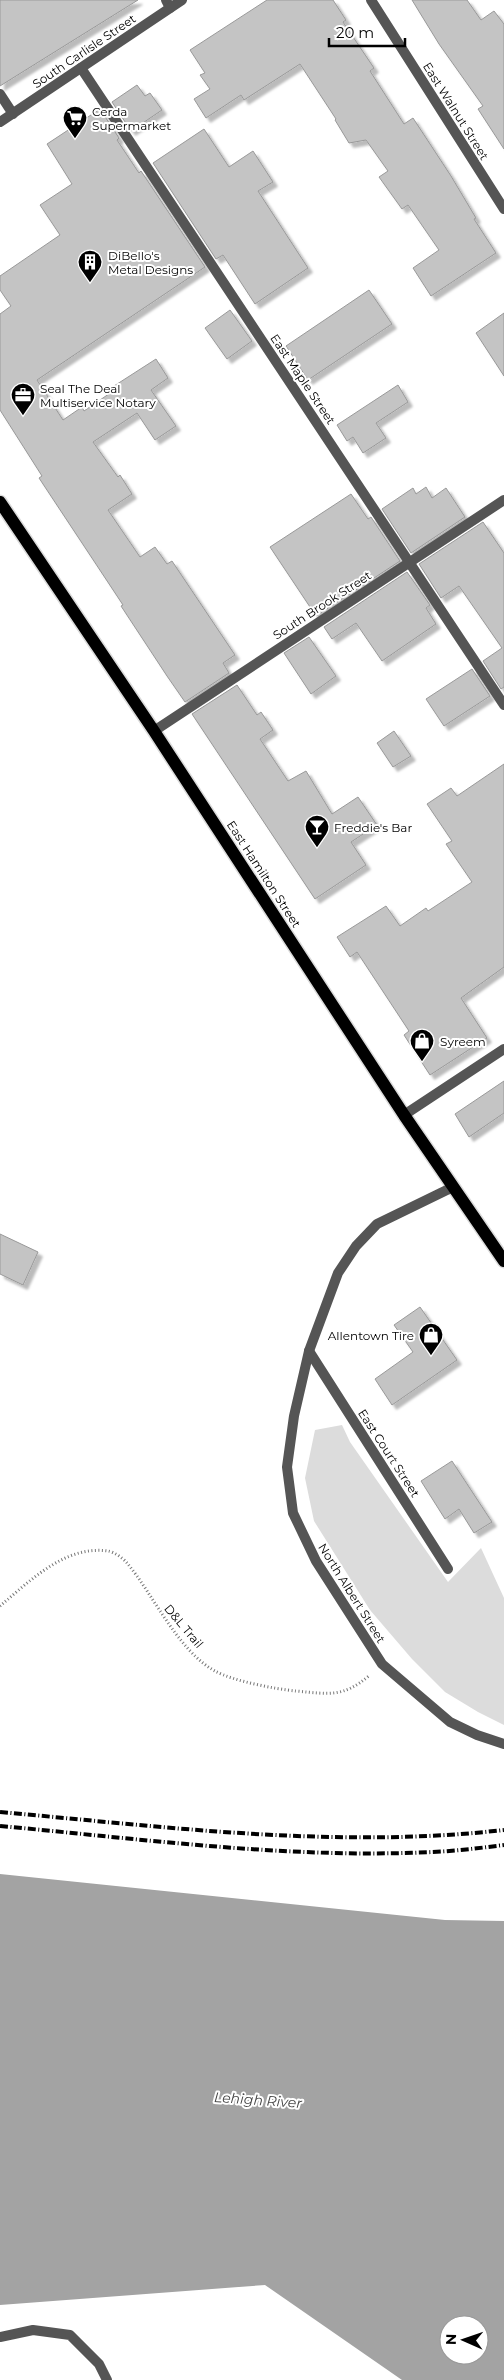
<svg xmlns="http://www.w3.org/2000/svg" width="504" height="2380" font-family="Montserrat,sans-serif">
<style>
.green{fill:#dcdcdc}
.water{fill:#a3a3a3;fill-rule:evenodd}
.building{fill:#c4c4c4;stroke:#999;filter:url(#shadow)}
.lines{fill:none;stroke-linecap:round;stroke-linejoin:round}
.primary-casing{stroke:#dbdbdb;stroke-width:15}
.path{stroke:#777;stroke-width:3;stroke-dasharray:1 2.5;stroke-linecap:butt}
.service{stroke:#555;stroke-width:10}
.minor{stroke:#555;stroke-width:10}
.primary{stroke:#000;stroke-width:12}
.rail{stroke:#000;stroke-width:4;stroke-dasharray:8 2.5 1 2.5;stroke-linecap:butt}
.labels{text-anchor:middle;dominant-baseline:central;stroke-width:4;stroke-linejoin:round;paint-order:stroke}
.street-label{font-size:12px;fill:#000;stroke:#fff}
.poi-label{font-size:12px;fill:#000;stroke:#fff;text-anchor:start}
.water-label{font-size:14px;font-style:italic;fill:#444;stroke:#fff}
</style>
<defs>
<filter id="shadow"><feDropShadow dx="4.5" dy="4.5" stdDeviation="1" flood-color="#0004"/></filter>
</defs>
<rect width="100%" height="100%" fill="#fff"/>
<!-- green -->
<path class="green" d="M342 1425 350 1442 448 1582 481 1548 504 1598V1725L478 1712 445 1692 412 1659 370 1610 314 1521 305 1478 315 1430Z"/>
<!-- water -->
<path class="water" d="M0 1874 445 1920 504 1921V2380H402L265 2285 0 2305ZM449 2325H479V2355H449Z"/>
<!-- building -->
<g class="building">
<path d="M0 0H138L0 86Z"/>
<path d="M267 0H333L346 20 343 22 374 68 370 71 404 124 413 118 451 176 476 218 474 219 496 253 431 296 413 268 439 250 408 205 402 209 379 177 388 171 366 140 349 143 335 120 336 119 300 64 244 100 241 95 206 118 194 99 210 89 200 75 205 73 190 50Z"/>
<path d="M412 0H467L481 20 494 11 504 24V149L478 109 483 106 439 44Z"/>
<path d="M137 85 145 96 150 93 162 110 131 131 112 102Z"/>
<path d="M100 109 119 138 117 140 139 173 141 171 205 267 37 380 63 420 82 407 84 411 116 389 114 386 156 359 168 378 151 390 176 426 155 440 137 413 93 442 118 477 120 475 132 494 108 510 140 557 155 547 167 564 172 561 235 655 223 663 229 673 185 702 167 676 121 606 123 605 39 478 42 476 0 410V314L11 306 0 290V276L60 235 40 205 72 184 47 144Z"/>
<path d="M204 129 229 167 253 151 273 182 258 191 308 268 255 304 223 255 216 259 153 163Z"/>
<path d="M369 290 392 324 308 380 286 346Z"/>
<path d="M230 310 252 341 227 359 205 328Z"/>
<path d="M504 313V376L476 333Z"/>
<path d="M398 385 408 402 376 423 386 438 363 453 353 437 347 441 337 425Z"/>
<path d="M426 487 432 498 446 488 465 517 411 553 382 509 413 488 416 494Z"/>
<path d="M351 494 368 519 371 517 400 561 316 616 270 547Z"/>
<path d="M483 522 504 553V687L501 689 483 661 502 648 459 586 441 598 419 564Z"/>
<path d="M407 572 430 605 426 608 436 624 382 661 356 623 332 639 324 627Z"/>
<path d="M309 637 336 676 311 694 284 653Z"/>
<path d="M472 669 490 696 444 726 426 699Z"/>
<path d="M237 685 257 715 261 712 273 730 260 739 288 781 306 771 332 814 358 797 377 825 351 842 366 865 315 899 192 714Z"/>
<path d="M394 731 411 756 393 767 377 743Z"/>
<path d="M504 764V967L461 998 487 1038 430 1075 404 1035 409 1031 357 952 350 957 337 937 386 906 400 926 426 908 428 911 472 882 446 844 452 841 427 804 451 788 457 796Z"/>
<path d="M504 1081V1113L469 1137 455 1114Z"/>
<path d="M0 1234 38 1252 23 1285 0 1274Z"/>
<path d="M420 1307 457 1360 392 1405 375 1379 413 1352 394 1325Z"/>
<path d="M452 1461 492 1522 474 1533 459 1509 445 1519 421 1481Z"/>
</g>
<g class="lines">
<defs>
<path id="primary" d="M0 502 154 731 404 1115 504 1261"/>
</defs>
<!-- primary casing -->
<use href="#primary" class="primary-casing"/>
<!-- path -->
<path class="path" d="M0 1606C30 1581 65 1545 108 1551 114 1552 123 1558 127 1563 153 1594 178 1651 215 1671 233 1681 275 1689 296 1691 329 1694 343 1698 370 1675"/>
<!-- service -->
<g class="service">
<path d="M166 0 170 8"/>
<path d="M81 68 504 705"/>
<path d="M0 94 13 114"/>
<path d="M154 731 504 500"/>
<path d="M309 1351 448 1569"/>
<path d="M0 2337 33 2330 70 2335 99 2364 107 2380"/>
</g>
<!-- minor -->
<g class="minor">
<path d="M371 0 504 209"/>
<path d="M0 122 182 0"/>
<path d="M404 1115 504 1049"/>
<path d="M453 1187 377 1224 356 1246 338 1273 309 1351 294 1416 287 1467 293 1513 316 1561 382 1664 450 1722 477 1735 504 1744"/>
</g>
<!-- primary -->
<use href="#primary" class="primary"/>
<!-- rail -->
<g class="rail">
<path d="M0 1812C167 1827 336 1849 504 1830"/>
<path d="M0 1826C143 1839 288 1859 432 1852 456 1851 480 1848 504 1845"/>
</g>
</g>
<!-- icons -->
<defs>
<symbol id="supermarket-pin" viewBox="-11 -11 22 30"><path d="M0 17L-7.5 6A9.5 9.5 0 1 1 7.5 6Z" fill="#000" stroke="#fff"/><path d="M-6-5.5h2.5l.6 2H6L4.5 2H-2.5L-4.4-4H-6ZM-1.5 3.2a1.3 1.3 0 1 0 .1 0ZM3 3.2a1.3 1.3 0 1 0 .1 0Z" fill="#fff"/></symbol>
<symbol id="building-pin" viewBox="-11 -11 22 30"><path d="M0 17L-7.5 6A9.5 9.5 0 1 1 7.5 6Z" fill="#000" stroke="#fff"/><path d="M-4-6H4V6H1V3H-1V6H-4ZM-2.5-4.3h1.7v1.8h-1.7ZM.8-4.3h1.7v1.8H.8ZM-2.5-1h1.7V.8h-1.7ZM.8-1h1.7V.8H.8Z" fill="#fff"/></symbol>
<symbol id="office-pin" viewBox="-11 -11 22 30"><path d="M0 17L-7.5 6A9.5 9.5 0 1 1 7.5 6Z" fill="#000" stroke="#fff"/><path d="M-6-3h4V-5.5h4V-3h4V5H-6ZM-1-4.5V-3h2v-1.5ZM-6 0V1H6V0Z" fill="#fff"/></symbol>
<symbol id="bar-pin" viewBox="-11 -11 22 30"><path d="M0 17L-7.5 6A9.5 9.5 0 1 1 7.5 6Z" fill="#000" stroke="#fff"/><path d="M-6-5H6L.8 .8V4.5H3.5V6h-7V4.5H-.8V.8Z" fill="#fff"/></symbol>
<symbol id="shop-pin" viewBox="-11 -11 22 30"><path d="M0 17L-7.5 6A9.5 9.5 0 1 1 7.5 6Z" fill="#000" stroke="#fff"/><path d="M-5-2.5h2.3a2.7 3.5 0 0 1 5.4 0H5L5.5 6h-11ZM-1.5-2.5h3a1.5 2.3 0 0 0-3 0Z" fill="#fff"/></symbol>
</defs>
<g fill-rule="evenodd">
<use href="#supermarket-pin" x="61" y="104" width="28" height="38"/>
<use href="#building-pin" x="76" y="248" width="28" height="38"/>
<use href="#office-pin" x="9" y="381" width="28" height="38"/>
<use href="#bar-pin" x="303" y="813" width="28" height="38"/>
<use href="#shop-pin" x="408" y="1027" width="28" height="38"/>
<use href="#shop-pin" x="417" y="1321" width="28" height="38"/>
</g>
<g class="labels">
<!-- street labels -->
<g class="street-label">
<text transform="translate(84 51) rotate(-34)">South Carlisle Street</text>
<text transform="translate(456 111) rotate(58)">East Walnut Street</text>
<text transform="translate(303 379) rotate(56)">East Maple Street</text>
<text transform="translate(322 605) rotate(-33)">South Brook Street</text>
<text transform="translate(264 874) rotate(57)">East Hamilton Street</text>
<text transform="translate(389 1453) rotate(57)">East Court Street</text>
<text transform="translate(352 1593) rotate(58)">North Albert Street</text>
<text transform="translate(184 1626) rotate(50)">D&amp;L Trail</text>
</g>
<!-- poi labels -->
<g class="poi-label">
<text x="92" y="111">Cerda<tspan x="92" dy="14">Supermarket</tspan></text>
<text x="108" y="255">DiBello's<tspan x="108" dy="14">Metal Designs</tspan></text>
<text x="40" y="388">Seal The Deal<tspan x="40" dy="14">Multiservice Notary</tspan></text>
<text x="334" y="827">Freddie's Bar</text>
<text x="440" y="1041">Syreem</text>
<text x="414" y="1335" text-anchor="end">Allentown Tire</text>
</g>
<!-- water labels -->
<g class="water-label">
<text transform="translate(258 2100) rotate(4)">Lehigh River</text>
</g>
</g>
<!-- north arrow -->
<g transform="translate(464 2340) rotate(272)"><circle r="24" fill="#ffffff" stroke="#999999"/>
<path d="M0-4L9 19L0 12L-9 19Z" fill="#000000"/>
<text y="-8" font-size="14" font-weight="bold" text-anchor="middle" fill="#000000">N</text>
</g>
<!-- scale -->
<path d="M329 38v8h76v-8" fill="none" stroke="#000000" stroke-width="2.5"/>
<text x="336" y="38" font-size="15" fill="#000000" stroke="#ffffff" stroke-width="4" paint-order="stroke">20 m</text>
</svg>
